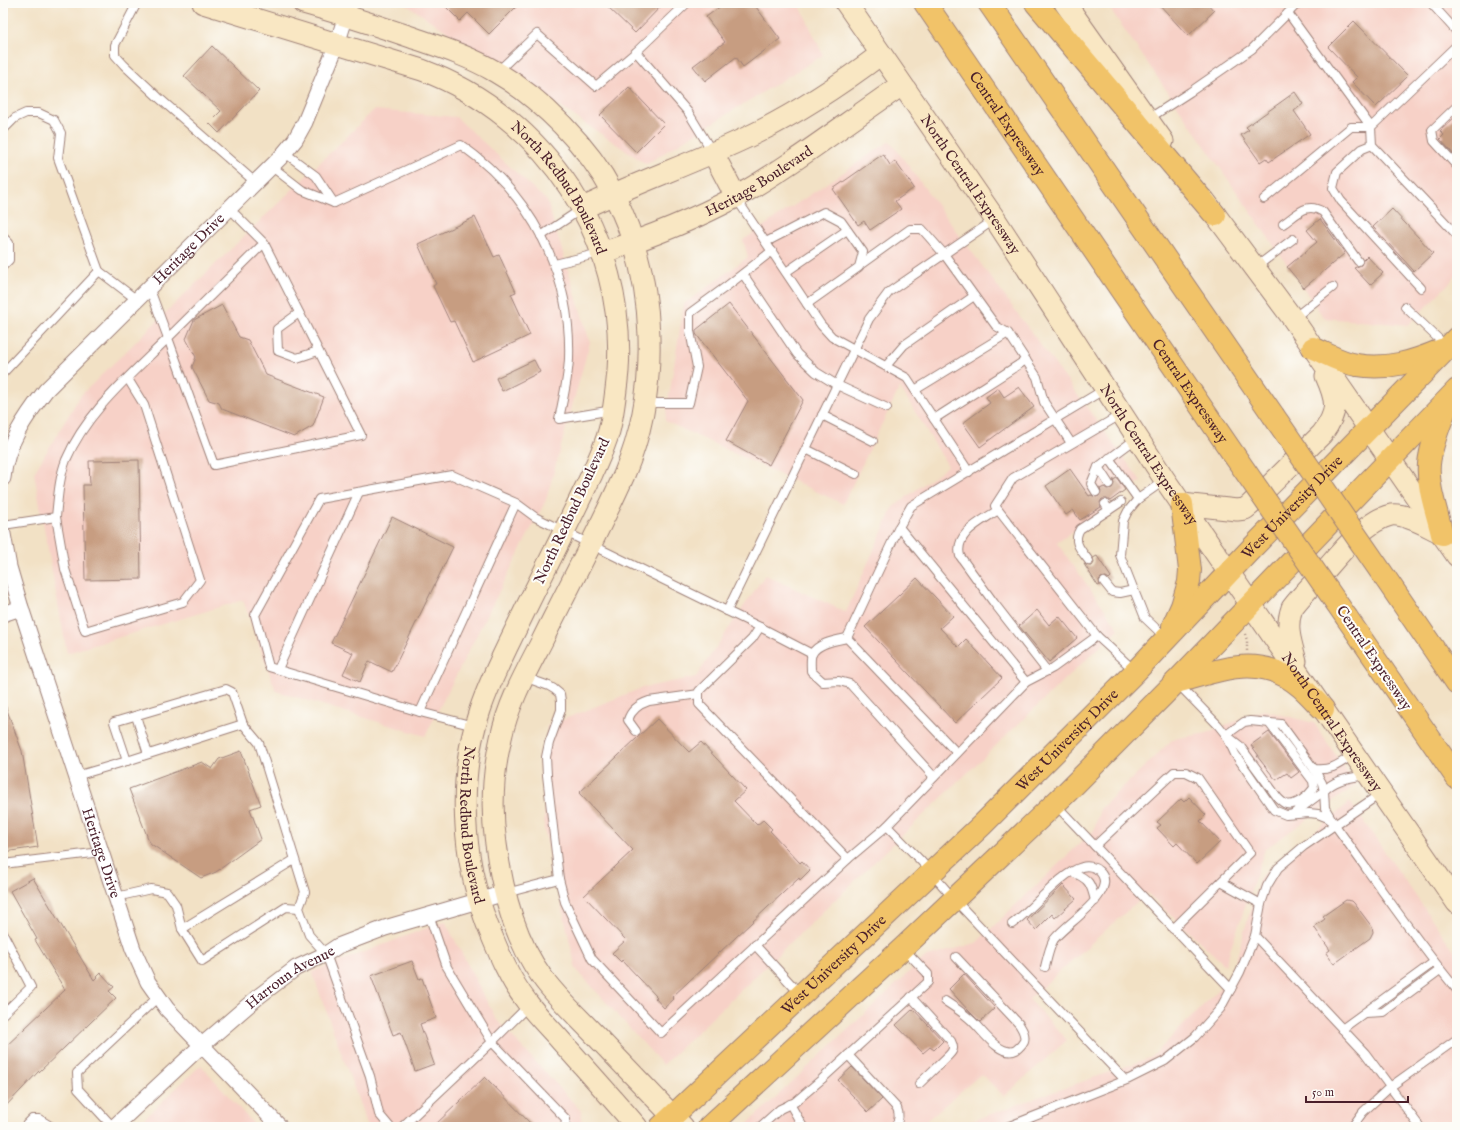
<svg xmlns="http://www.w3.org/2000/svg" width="1460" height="1130" font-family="'IM FELL English',serif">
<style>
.built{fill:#f7d1c7}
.building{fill:#c79d81}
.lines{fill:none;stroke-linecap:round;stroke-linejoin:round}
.lane-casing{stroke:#9e8078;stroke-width:10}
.street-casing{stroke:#9e8078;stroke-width:17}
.secondary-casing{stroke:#9e8078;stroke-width:23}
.highway-casing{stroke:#9e8078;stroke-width:24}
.path{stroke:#9e8078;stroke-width:2.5;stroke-dasharray:1 3;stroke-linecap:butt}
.lane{stroke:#fff;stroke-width:8}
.street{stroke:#fff;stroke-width:15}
.secondary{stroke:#f9e7c3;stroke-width:21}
.highway{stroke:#f1c369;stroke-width:22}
.highway-bridge-casing{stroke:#9e8078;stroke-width:24;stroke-linecap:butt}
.highway-bridge{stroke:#f1c369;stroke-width:22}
.labels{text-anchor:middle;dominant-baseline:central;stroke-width:4;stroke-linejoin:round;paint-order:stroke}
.street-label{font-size:15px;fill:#4a1f2b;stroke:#fdfcf7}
</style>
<rect width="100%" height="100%" fill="#fdfcf7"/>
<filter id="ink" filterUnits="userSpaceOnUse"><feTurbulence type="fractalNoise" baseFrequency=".025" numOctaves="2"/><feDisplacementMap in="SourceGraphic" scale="8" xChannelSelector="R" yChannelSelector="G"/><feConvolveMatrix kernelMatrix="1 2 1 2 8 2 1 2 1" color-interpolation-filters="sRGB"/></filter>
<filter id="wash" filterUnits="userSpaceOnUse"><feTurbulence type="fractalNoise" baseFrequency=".012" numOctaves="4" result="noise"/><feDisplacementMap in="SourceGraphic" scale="16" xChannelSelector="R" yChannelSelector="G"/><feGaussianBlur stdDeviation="0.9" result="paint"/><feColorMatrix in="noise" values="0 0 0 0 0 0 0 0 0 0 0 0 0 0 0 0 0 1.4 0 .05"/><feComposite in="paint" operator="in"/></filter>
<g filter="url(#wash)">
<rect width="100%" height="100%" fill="#f2e1c5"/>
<!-- built -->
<g class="built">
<path d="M404 3H799L823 55 646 164Z"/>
<path d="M1106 3H1457V275L1408 325 1324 318Z"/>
<path d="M374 110 456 117 547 201 590 342 546 500 425 736 276 691 243 600 67 653 34 473 80 396Z"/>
<path d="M890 141 1141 481 1057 543 1119 629 1058 686 663 1065 576 969 544 828 547 726 642 688 696 677 765 575 846 612 893 507 948 466 900 387 843 504 665 421 684 304 748 257 743 240Z"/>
<path d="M1263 710 1314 723 1356 785 1265 849 1225 965 1147 893 1029 999 1067 1040 1004 1096 981 1074 919 1127H744L924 958 976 943 1094 830 1100 809 1173 739 1207 733Z"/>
<path d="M1350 802 1457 955V1127H958L960 1125 1152 1057 1231 977 1260 877Z"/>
<path d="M445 921 496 1019 582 1112 581 1127H368L312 972Z"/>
<path d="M201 1065 256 1127H135Z"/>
</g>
<g id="blocks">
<!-- building -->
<g class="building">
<path d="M442 3H520L489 34 468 13 460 21Z"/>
<path d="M604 3H664L635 33Z"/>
<path d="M725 3H753L780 39 743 67 736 57 705 81 693 66 725 42 706 17Z"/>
<path d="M1158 3H1207L1214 11 1188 36Z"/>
<path d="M1354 21 1408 76 1376 107 1352 82 1357 77 1328 47Z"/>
<path d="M212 46 259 91 219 133 209 123 221 111 184 76Z"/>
<path d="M629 87 664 124 636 152 600 115Z"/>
<path d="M1295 92 1303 104 1294 111 1310 134 1269 162 1266 158 1260 162 1241 135 1249 130 1246 127Z"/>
<path d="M1457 115V158L1440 139 1444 135 1440 131Z"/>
<path d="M883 154 890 165 895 161 914 188 895 201 901 209 870 230 864 221 858 225 833 189Z"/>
<path d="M1392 209 1433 253 1414 271 1373 227Z"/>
<path d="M475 217 494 257 499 255 516 292 511 294 530 335 473 362 454 321 450 322 433 286 436 284 418 244Z"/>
<path d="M1320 219 1345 253 1304 288 1287 267 1317 242 1307 230Z"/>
<path d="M1367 256 1383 273 1370 285 1354 268 1361 265 1363 260Z"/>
<path d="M729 304 803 400 769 465 726 441 748 401 696 334V330Z"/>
<path d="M222 305 239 337 248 340 266 375 324 397 313 426 294 437 222 409 219 403 209 400 192 367 196 357 186 339 194 320Z"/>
<path d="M534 360 540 372 502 391 496 378Z"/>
<path d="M1019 387 1034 407 980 447 963 423 990 403 986 397 998 388 1004 397Z"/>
<path d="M139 460 141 579 85 580 83 485H90L89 461Z"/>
<path d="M1070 469 1089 496 1091 495 1096 497 1099 496 1101 492 1100 489 1104 487 1107 489 1112 488 1114 484 1113 480 1117 478 1125 490 1110 501 1107 499H1102L1100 502 1101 507 1080 520 1073 510 1066 515 1046 486Z"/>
<path d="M392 517 453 547 392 672 369 661 360 682 343 674 353 653 331 643Z"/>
<path d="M1097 556 1111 577 1109 579 1106 577 1101 578 1099 580 1100 585 1098 586 1084 564 1089 566H1092L1094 563 1093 558Z"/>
<path d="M917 578 953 616 940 628 958 647 966 639 1002 678 955 723 865 627Z"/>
<path d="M1037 610 1049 625 1059 616 1077 638 1049 662 1019 626Z"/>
<path d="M4 702 22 751 38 847 4 852 3 844V703Z"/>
<path d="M657 719 689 752 701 742 746 790 734 801 757 825 763 820 772 829 770 831 800 863 802 861 810 870 800 880 799 878 672 997 674 999 664 1008 655 998 657 997 622 960 621 962 612 953 626 940 584 896 633 850 579 793Z"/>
<path d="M1269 732 1299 772 1291 778 1287 773 1276 780 1257 756H1259L1251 745Z"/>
<path d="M241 751 261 805 250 809 261 839 216 872 201 878 151 844 149 841 129 789 202 762 212 769 219 759Z"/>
<path d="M1189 797 1206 815 1200 821 1220 842 1197 864 1177 843 1174 846 1157 828 1161 825 1157 822 1181 799 1184 802Z"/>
<path d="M33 878 94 980 101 973 114 987 109 991 116 998 39 1072V1071L3 1109V1049L65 990 35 940 37 939 10 891Z"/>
<path d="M1063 885 1076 899 1055 918 1052 914 1036 930 1027 920Z"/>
<path d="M1346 900 1352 901 1354 903 1372 927 1373 932 1370 938 1334 964 1326 953 1330 950 1314 927 1325 919 1323 916Z"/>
<path d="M412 961 419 979 422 978 436 1018 420 1024 434 1064 415 1071 401 1032 393 1035 371 976Z"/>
<path d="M964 974 995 1008 980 1022 967 1009 949 989Z"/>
<path d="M913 1009 943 1041 934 1050 930 1047 923 1053 896 1025Z"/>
<path d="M852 1067 882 1099 868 1112 838 1080Z"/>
<path d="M485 1077 534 1127H433Z"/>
</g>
</g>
</g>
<g filter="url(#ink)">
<use href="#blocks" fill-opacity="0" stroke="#9e8078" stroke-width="1"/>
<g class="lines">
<defs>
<g id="lane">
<path d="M137 3 115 45V55L124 65 158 97 255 182"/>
<path d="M1431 3 1457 32"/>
<path d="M1288 13 1371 127 1457 45"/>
<path d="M636 52 688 112 713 153"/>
<path d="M497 72 537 34 596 86 636 52 687 3"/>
<path d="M1457 108H1455L1432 130 1434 141 1457 166"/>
<path d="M1148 119 1190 92 1252 49 1298 3"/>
<path d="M3 130 15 118 26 113H39L54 120 61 133 58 158 99 271 3 373"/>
<path d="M1372 145 1362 149 1337 172 1333 188 1341 201 1421 288"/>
<path d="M285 153 316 176 334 203"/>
<path d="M271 166 302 190 334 203 461 145C531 194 572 273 569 359 568 379 563 399 559 419L613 410"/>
<path d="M736 198 821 325 832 337 907 378 969 472"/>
<path d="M1264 199 1351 127H1371L1372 145 1457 235"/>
<path d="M229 208 264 243 168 338 214 465 361 435 264 243"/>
<path d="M1283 224C1297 215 1306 201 1323 212L1358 261"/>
<path d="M541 236 580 210"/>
<path d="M3 237 9 243V260L3 266"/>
<path d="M766 242 824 212 841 221 863 252 859 267 807 304"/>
<path d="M555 264 600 253"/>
<path d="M860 265 910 229H922L944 254 996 326 1008 333 1037 377 1044 402 1071 443"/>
<path d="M1256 267 1293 239"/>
<path d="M99 271 137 300"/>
<path d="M786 272 847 230"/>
<path d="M743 274 797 354 816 372 837 385 887 408"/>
<path d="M1405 307 1446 346"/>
<path d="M299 313 277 329 278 351 297 358 318 351"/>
<path d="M1294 318 1333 287"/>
<path d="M886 366 904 345 974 296"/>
<path d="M915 390 1008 333"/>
<path d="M645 403H689L697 367 690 331V313L727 286 772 251"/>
<path d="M822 415 873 441"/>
<path d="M934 419 1026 360"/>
<path d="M806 449 856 474"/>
<path d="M1109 458 1138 499"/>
<path d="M1165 480 1138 499 1128 511 1123 521 1120 555 1145 618 1166 638"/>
<path d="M1109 484 1098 467 1137 438"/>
<path d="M1096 492 1091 484 1098 467"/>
<path d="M516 503 420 712 269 667 255 615 319 499 452 475 516 503 535 517 727 611 869 319 889 292 994 220"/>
<path d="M1105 504 1109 510 1121 502"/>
<path d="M998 510C982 521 954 533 960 556L994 603 1047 671"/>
<path d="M56 517 65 569 85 631 183 602 200 580 144 405 128 379"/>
<path d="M3 525 56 517C58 498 59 478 66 460 87 411 131 375 168 338L149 287"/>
<path d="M1089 561C1081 550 1072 542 1080 529L1109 510"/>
<path d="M1104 582 1112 592 1120 593 1134 590"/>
<path d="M760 627 812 654"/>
<path d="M1097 636 995 506 1013 478 1122 414"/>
<path d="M847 638 899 527"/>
<path d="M278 669 359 492"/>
<path d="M524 677 549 686 554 689 560 694 561 701V710L549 743 546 757 547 775 559 879 565 902 592 959 661 1033 848 859 699 704V691L752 639 760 627 727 611"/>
<path d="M1026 682 899 527 911 506 1105 389"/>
<path d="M1178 684 1218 725 1226 735 1235 754 1274 810 1286 815 1309 813 1318 814 1328 818 1332 821"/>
<path d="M420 712 474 726"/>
<path d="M136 716 148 754"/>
<path d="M636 731 628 720C631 710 640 704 649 701L699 694"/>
<path d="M1226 735 1240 746 1278 798C1280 800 1283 803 1286 804 1296 807 1309 795 1314 788L1313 781 1269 723"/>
<path d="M1226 735 1244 722 1250 721 1281 724 1314 769C1332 771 1339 764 1354 754"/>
<path d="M127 761 243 724"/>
<path d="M1367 775C1351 778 1336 778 1324 791L1325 808 1335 825C1375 880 1413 937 1457 990"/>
<path d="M76 776 127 761 114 722 226 689 232 692 243 724 259 743 305 892 299 908 309 935 326 954 370 1076 379 1114 390 1127"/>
<path d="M934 777 850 684 839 681 823 682 811 671C811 666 810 658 812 654 817 643 837 640 847 638L957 753"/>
<path d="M1055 804 1231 989"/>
<path d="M1293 814 1324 791 1322 783 1314 769"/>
<path d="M1095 846 1174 772H1186L1198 778 1250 853 1173 929"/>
<path d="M848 859 887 826"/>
<path d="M3 864 101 852"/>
<path d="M1072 872C1089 879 1091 883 1095 901"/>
<path d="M1221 882 1261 904"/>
<path d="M506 893 559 879"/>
<path d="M116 897 151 889 167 892 176 905 182 929 202 961 286 907 299 908"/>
<path d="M429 915 447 967 492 1042 566 1119 565 1127"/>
<path d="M1012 924C1033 909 1060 873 1082 867 1088 865 1095 867 1099 871 1122 892 1061 926 1053 941 1049 949 1047 959 1045 967"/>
<path d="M182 929 294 860"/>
<path d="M3 933 31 987 3 1014"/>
<path d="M1255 936 1365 1053 1420 1127"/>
<path d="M755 945 801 995"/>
<path d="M911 997 951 1041C954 1047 954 1050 949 1055L919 1084"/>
<path d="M945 1001C954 1007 964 1013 972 1021 982 1030 1000 1058 1016 1050 1020 1047 1022 1045 1024 1041 1026 1034 1022 1029 1019 1024L956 957"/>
<path d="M1365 1013 1383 1012 1440 970"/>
<path d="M1342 1029 1434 962"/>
<path d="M848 1055 897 1108C900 1115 899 1120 895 1127"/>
<path d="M1125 1080 954 899 921 861 887 826 1026 682 1053 668 1097 636 1135 671"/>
<path d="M790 1104 803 1127"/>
<path d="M24 1127 32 1119H39L52 1127"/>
<path d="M113 1127 78 1089 77 1073 158 997"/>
<path d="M402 1127 492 1042 529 1005"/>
<path d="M760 1127 780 1109 795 1102 822 1079 928 982V974L904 949"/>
<path d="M1007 1127 1129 1079 1165 1061 1195 1037 1220 1009 1240 972 1255 936 1261 904 1267 886 1278 868 1304 846 1380 794"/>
<path d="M1352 1127 1363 1112 1390 1087 1457 1039"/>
</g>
<g id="street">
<path id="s1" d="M3 478C6 444 26 416 46 390L280 158 295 140 305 122 337 44 350 3"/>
<path id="s2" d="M3 534 9 567 21 608 133 949 148 982 167 1009 280 1127"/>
<path d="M3 614 21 608"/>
<path id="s3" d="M114 1127 201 1046 259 996 296 968 326 954 338 946 385 928 505 893"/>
</g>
<g id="secondary">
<path id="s4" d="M203 3 422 70C546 116 627 239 618 371 616 391 614 412 609 431 605 446 598 460 592 474 571 518 549 562 527 606 511 640 492 674 480 710 457 778 462 857 487 924 498 951 509 979 527 1002 537 1016 550 1028 561 1041 587 1070 612 1098 637 1127"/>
<path d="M303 3C339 13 375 25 411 37 440 47 469 56 496 72 541 98 589 147 613 193 657 278 661 388 624 475 599 531 569 586 542 641 526 672 508 704 501 738 493 772 491 810 496 844 502 890 514 939 542 977 557 998 577 1016 595 1035 624 1065 653 1096 683 1127"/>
<path id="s5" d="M846 3 995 219 1165 480 1457 903"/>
<path d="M1065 3 1163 141"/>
<path d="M713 153 736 197"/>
<path d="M1205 201 1293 319 1457 556"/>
<path d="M583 208C640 181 699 161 756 133 801 111 841 84 881 54"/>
<path id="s6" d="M601 253C648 238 693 220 736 197 794 164 847 122 902 85"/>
<path d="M1182 504 1237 510 1245 509 1250 505 1322 434C1339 411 1337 401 1326 376"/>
<path d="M1296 661C1291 643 1285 627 1292 608 1301 596 1312 585 1322 574 1338 556 1366 520 1391 515 1406 513 1428 527 1442 533"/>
</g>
<g id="highway">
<path id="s7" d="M925 3 1234 455"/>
<path d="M989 3 1273 415"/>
<path d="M1036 3 1215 215"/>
<path d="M1313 348C1327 354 1342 363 1357 365 1387 370 1413 362 1441 350"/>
<path d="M1442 534C1437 512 1427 487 1429 464 1431 444 1440 424 1447 405"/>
<path d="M1386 579 1457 683"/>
<path d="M1347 618 1457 778"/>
<path d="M1173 626 1182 606 1189 582 1190 570 1182 504"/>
<path d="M1176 682C1221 670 1261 652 1301 687 1309 694 1316 702 1323 709"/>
<path id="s8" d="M661 1127 982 825 1135 672 1251 549 1457 338"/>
<path d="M709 1127 903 948 1067 792 1176 682 1457 390"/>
</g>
</defs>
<!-- lane casing -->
<use href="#lane" class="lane-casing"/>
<!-- street casing -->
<use href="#street" class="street-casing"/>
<!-- secondary casing -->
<use href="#secondary" class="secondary-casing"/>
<!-- highway casing -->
<use href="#highway" class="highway-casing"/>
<!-- path -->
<path class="path" d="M1245 634 1247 640V651"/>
<!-- lane -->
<use href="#lane" class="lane"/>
<!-- street -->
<use href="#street" class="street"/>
<!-- secondary -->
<use href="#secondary" class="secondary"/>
<!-- highway -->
<use href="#highway" class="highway"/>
<defs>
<g id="highway-bridge">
<path d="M1273 415 1386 579"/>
<path d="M1234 455 1347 618"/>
</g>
</defs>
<!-- highway-bridge casing -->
<use href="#highway-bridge" class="highway-bridge-casing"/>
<!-- highway-bridge -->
<use href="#highway-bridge" class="highway-bridge"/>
</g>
</g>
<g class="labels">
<!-- street labels -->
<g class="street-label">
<text stroke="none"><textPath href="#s7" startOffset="146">Central Expressway</textPath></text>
<text stroke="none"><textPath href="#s6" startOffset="174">Heritage Boulevard</textPath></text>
<text stroke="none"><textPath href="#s5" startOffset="220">North Central Expressway</textPath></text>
<text stroke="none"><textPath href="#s4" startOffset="415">North Redbud Boulevard</textPath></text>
<text stroke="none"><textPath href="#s1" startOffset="300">Heritage Drive</textPath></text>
<text stroke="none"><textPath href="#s7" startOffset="470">Central Expressway</textPath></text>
<text stroke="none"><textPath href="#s5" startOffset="544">North Central Expressway</textPath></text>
<text stroke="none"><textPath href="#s8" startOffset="885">West University Drive</textPath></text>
<text transform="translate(572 511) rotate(-65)">North Redbud Boulevard</text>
<text transform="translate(1374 658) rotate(56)">Central Expressway</text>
<text stroke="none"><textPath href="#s5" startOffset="868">North Central Expressway</textPath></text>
<text stroke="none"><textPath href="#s8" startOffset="561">West University Drive</textPath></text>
<text stroke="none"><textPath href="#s4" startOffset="1099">North Redbud Boulevard</textPath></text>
<text stroke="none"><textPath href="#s2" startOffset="334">Heritage Drive</textPath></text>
<text stroke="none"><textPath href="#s8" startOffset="237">West University Drive</textPath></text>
<text stroke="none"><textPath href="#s3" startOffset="232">Harroun Avenue</textPath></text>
</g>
</g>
<!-- margin -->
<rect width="1460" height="1130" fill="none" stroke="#fdfcf7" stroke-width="16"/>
<!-- scale -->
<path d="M1306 1096v6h102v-6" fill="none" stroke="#4a1f2b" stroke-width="2"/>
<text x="1312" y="1096" font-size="12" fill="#4a1f2b" stroke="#fdfcf7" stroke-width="3" paint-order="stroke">50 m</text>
</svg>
